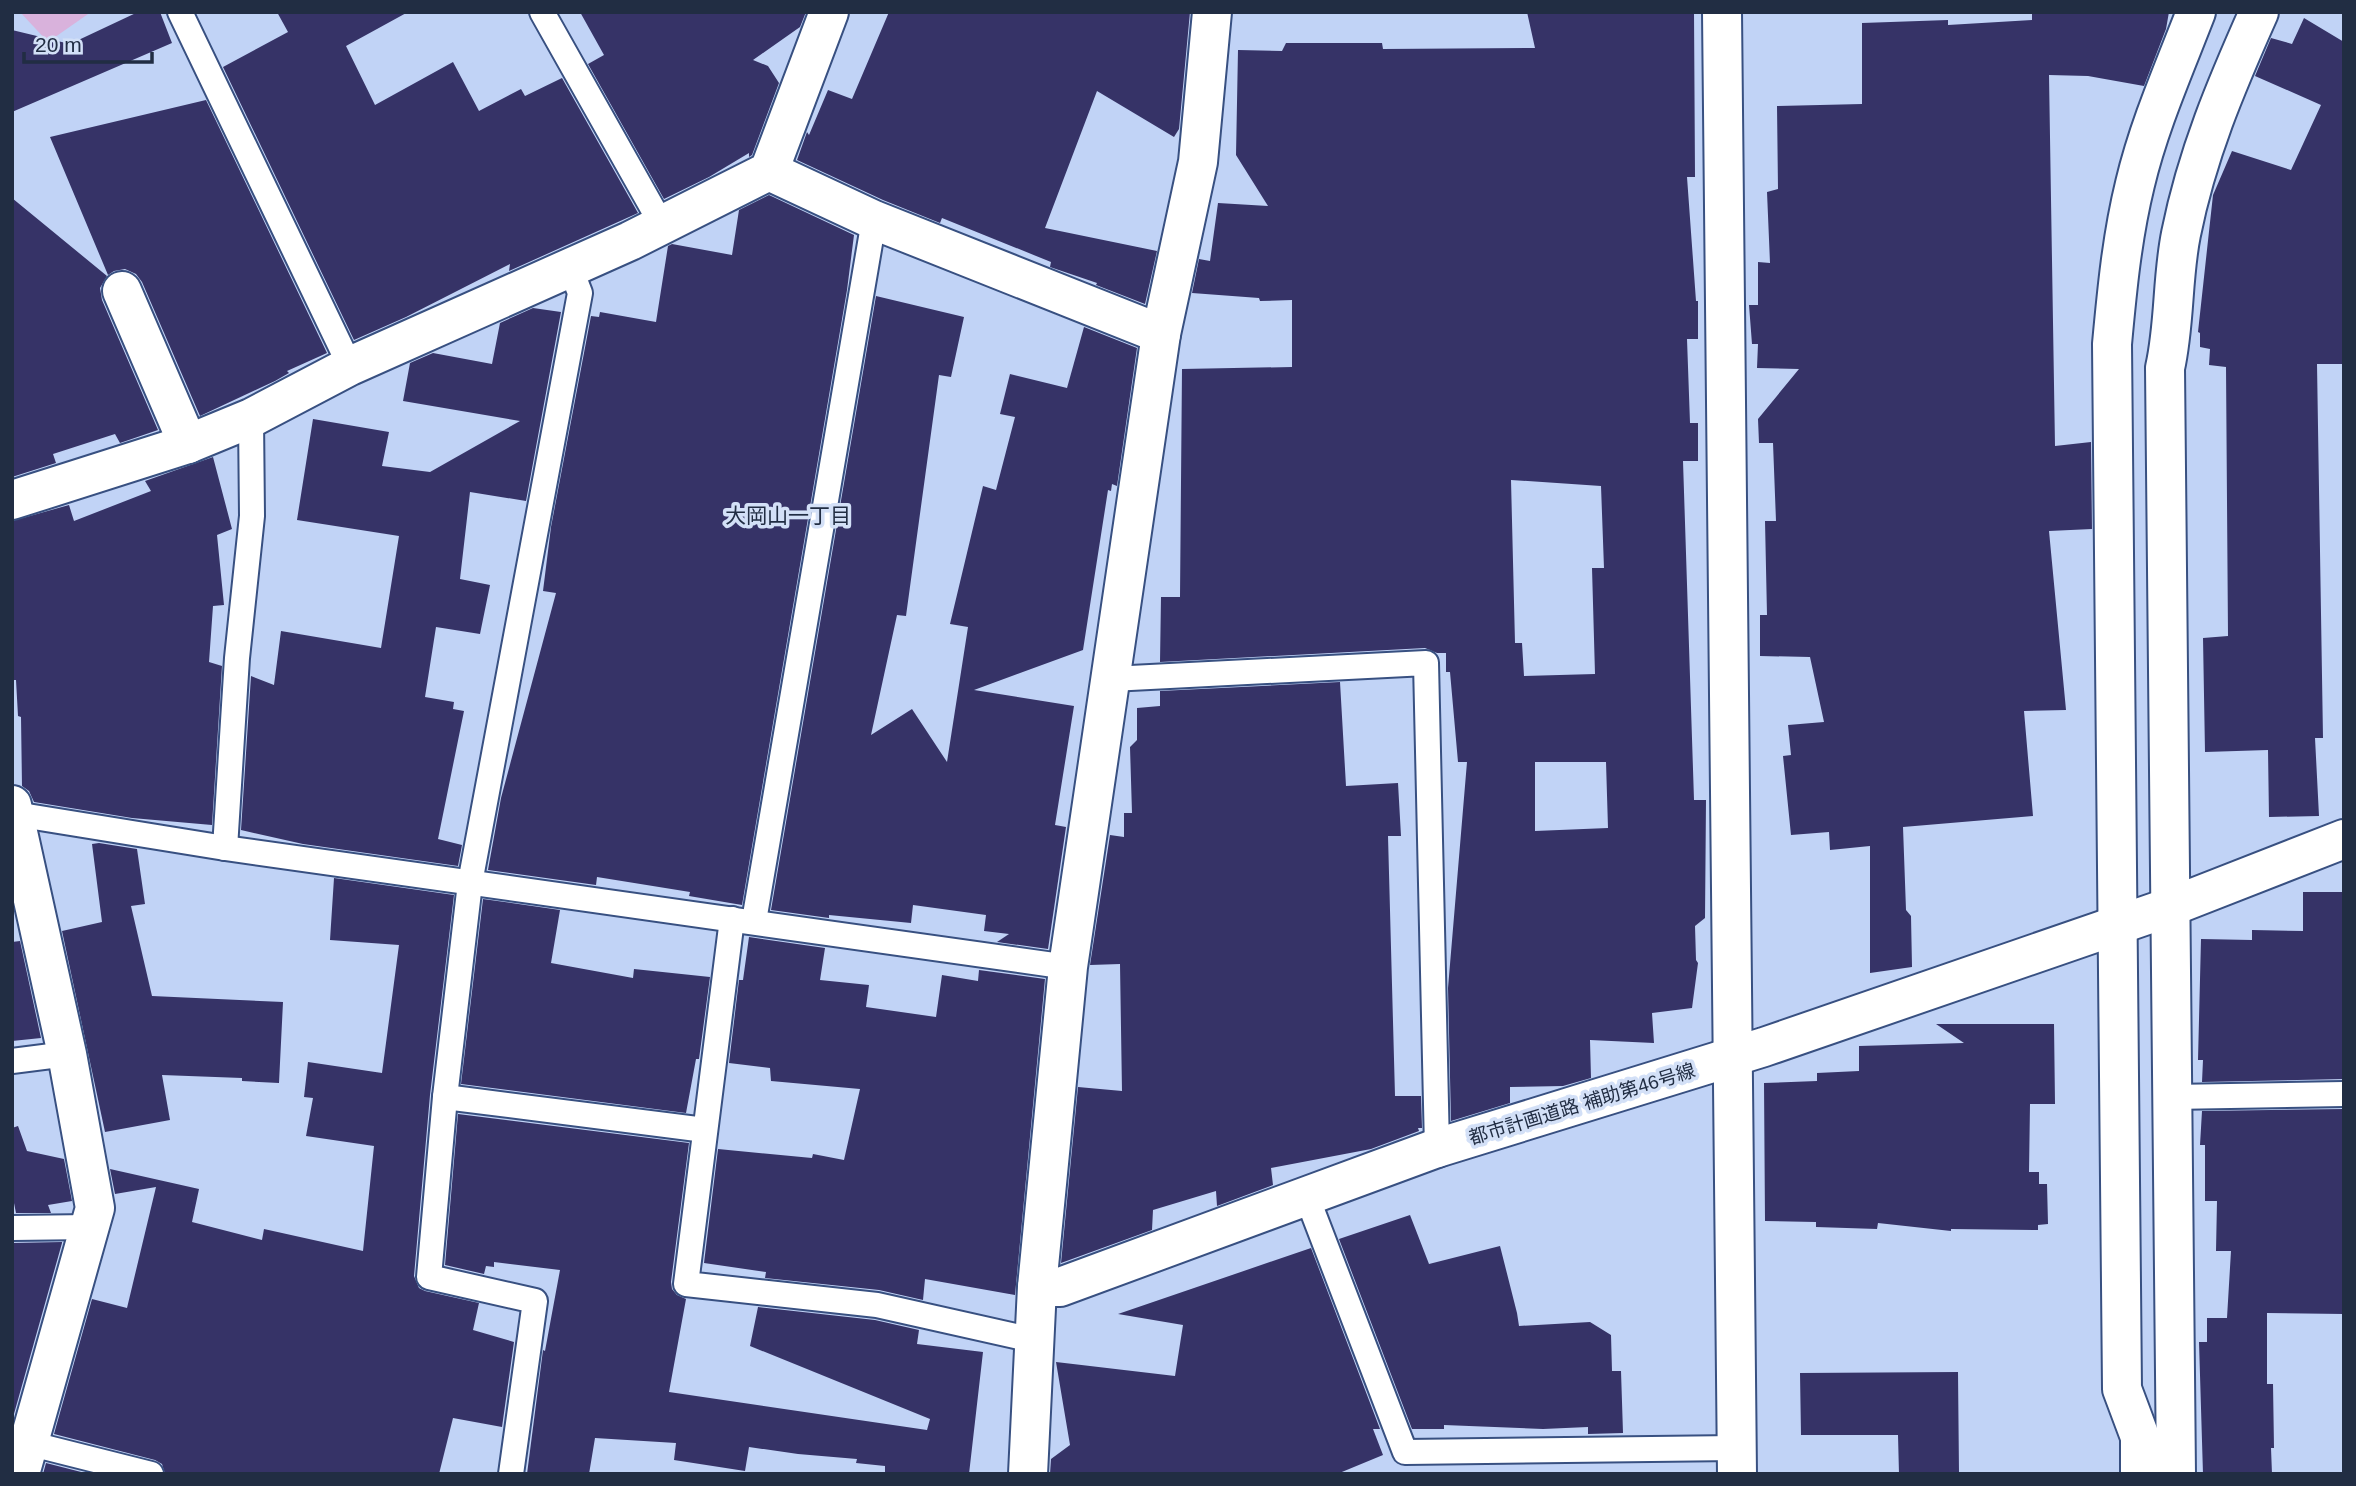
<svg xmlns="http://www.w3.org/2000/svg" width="2356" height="1486" font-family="Arial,'Noto Sans JP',sans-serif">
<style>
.green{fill:#d9b2dc}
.building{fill:#363367;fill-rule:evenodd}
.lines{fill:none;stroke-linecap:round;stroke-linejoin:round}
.service-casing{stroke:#385081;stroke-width:28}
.minor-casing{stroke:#385081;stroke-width:42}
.tertiary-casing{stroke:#385081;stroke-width:42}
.service{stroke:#fff;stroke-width:24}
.minor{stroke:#fff;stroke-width:38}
.tertiary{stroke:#fff;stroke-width:38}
.labels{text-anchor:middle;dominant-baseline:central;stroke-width:7;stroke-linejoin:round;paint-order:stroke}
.street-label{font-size:19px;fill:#212d43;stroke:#d3e0f7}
.neighbourhood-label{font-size:21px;fill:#212d43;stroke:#d3e0f7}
</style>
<rect width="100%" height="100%" fill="#c1d3f6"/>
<!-- green -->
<path class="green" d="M20 12H91L48 42Z"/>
<!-- building -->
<g class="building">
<path d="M138 12H160L172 43 12 112V30L70 44Z"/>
<path d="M277 12H408L346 46 375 105 453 62 479 111 521 89 525 96 562 78 638 213 509 271 510 264 406 317 354 340 223 67 288 32Z"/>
<path d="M580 12H806L800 27 753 60 768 66 779 83 752 155 749 157V153L709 177 664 199 588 64 604 55Z"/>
<path d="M889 12H1190L1179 129 1174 137 1097 91 1045 228 1157 251 1145 304 1096 285 1097 283 1050 267 1051 262 942 218 940 223 883 200 797 160 807 132 809 135 828 90 852 99Z"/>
<path d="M1527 12H1694L1695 177H1687L1696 301H1698V339H1687L1690 423H1698V461H1683L1694 800H1706L1705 918 1695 926 1696 960 1698 963 1692 1008 1652 1013 1654 1043 1590 1040 1591 1078 1563 1086 1510 1087V1103L1451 1121 1448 988 1467 762H1458L1450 672H1446V653H1437L1425 648 1160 662 1161 597H1180L1182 369 1292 367V300L1260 301 1259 298 1192 293 1199 259 1210 261 1218 203 1268 206 1236 155 1238 50 1282 51 1286 43H1382L1383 49 1535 48ZM1511 480 1601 486 1604 568H1592L1595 674 1524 676 1522 643H1515ZM1535 762H1606L1608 828 1535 831Z"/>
<path d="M2032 12H2169L2166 29 2144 86 2088 76 2049 75 2055 446 2091 442 2092 529 2049 531 2066 710 2024 711 2033 816 1903 827 1906 910 1911 916 1912 967 1870 973V846L1830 850 1829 832 1791 835 1783 756 1791 755 1788 725 1824 722 1810 657 1760 656V615H1767L1765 521H1776L1773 443H1759L1758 419 1799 369 1757 368 1758 344H1752L1749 305H1758V262L1770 263 1767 192 1778 189 1777 106 1862 104V23L1948 20V25L2032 20Z"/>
<path d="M2304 18 2344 42V364H2317L2323 738H2315L2319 816 2269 817 2268 750 2205 752 2203 638 2228 636 2226 367 2209 365 2210 349 2200 347V333L2198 332 2213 195 2232 151 2291 170 2321 105 2255 76 2271 38 2292 44Z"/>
<path d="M206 100 327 353 287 371 289 373 275 381 200 416 142 282 136 274 125 269 114 271 108 275 50 137Z"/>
<path d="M769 195 854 235 847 290 742 905 689 896 690 892 597 877 596 885 488 870 501 798 556 593 543 591 551 527 591 316 599 317 600 312 656 322 668 246 672 244 732 255 739 210Z"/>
<path d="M12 198 107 276 100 288 102 300 158 430 120 443 115 434 53 454 56 463 12 477Z"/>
<path d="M876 296 964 317 951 377 939 375 906 616 897 615 871 735 912 709 947 762 968 627 950 624 983 486 996 490 1015 417 1000 414 1010 374 1067 388 1084 327 1137 348 1117 486 1112 484 1111 491 1108 490 1083 650 974 690 1074 706 1055 825 1066 827 1048 949 997 942 1009 934 984 931 986 915 913 905 911 923 829 915V918L771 910Z"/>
<path d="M533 308 561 312 526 501 470 492 460 579 490 585 480 634 436 627 425 697 454 702 453 709 464 711 438 839 462 845 458 866 303 844 241 830 251 676 274 685 281 631 381 648 399 536 297 520 313 419 389 432 382 466 430 472 520 421 403 401 410 363 433 353 492 364 500 323Z"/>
<path d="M213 457 232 529 217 535 224 605 213 606 209 662 222 666 212 825 132 818 34 802 29 791 22 786 21 717 18 716 16 680H12V521L69 505 74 521 151 491 145 481Z"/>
<path d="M1340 682 1346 786 1398 783 1401 836H1388L1395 1096H1421L1422 1128H1418L1419 1131 1371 1149 1271 1168 1273 1185 1217 1206 1216 1191 1153 1210 1152 1230 1061 1263 1078 1087 1122 1091 1120 964 1090 965 1110 835 1124 837V813H1132L1130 747 1137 740V708L1160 706V691Z"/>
<path d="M99 843 137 849 145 904 131 906 152 996 283 1002 279 1083 242 1081V1078L162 1075 170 1120 105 1132 62 931 102 922 92 844Z"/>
<path d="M334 878 454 895 430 1095 414 1276 419 1288 425 1291 479 1303 473 1330 514 1342 502 1427 453 1418 439 1474H165L162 1464 155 1460 54 1434 92 1299 127 1308 156 1187 115 1194 110 1169 199 1189 192 1222 262 1240 264 1229 363 1251 374 1146 306 1136 313 1098 304 1097 308 1062 382 1073 399 945 330 940Z"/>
<path d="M2303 892H2344V1079L2202 1082 2203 1060H2198L2201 939 2252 940V930L2303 931Z"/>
<path d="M483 899 560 910 551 963 633 978 634 969 710 977 699 1059H696L686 1113 461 1084Z"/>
<path d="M749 937 825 948 820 980 869 985 866 1007 936 1017 942 975 978 981 979 970 1045 979 1015 1295 925 1279 923 1300 879 1290 765 1278 766 1272 704 1263 718 1149 812 1158 813 1154 844 1160 860 1089 771 1081 770 1068 729 1063 739 980H743Z"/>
<path d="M20 941 41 1038 12 1041V942Z"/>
<path d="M1936 1024H2054L2055 1104H2030L2029 1172H2039V1184H2047L2048 1224 2038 1225V1230L1951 1229V1231L1878 1223 1877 1229 1816 1227V1222L1765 1221 1764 1083 1817 1081V1073L1859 1071V1046L1964 1043Z"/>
<path d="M2344 1109V1314L2267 1313V1384H2273L2274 1448H2271L2272 1474H2203L2199 1342H2207V1318H2227L2231 1251H2216L2217 1201H2205V1145H2200L2202 1111Z"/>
<path d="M458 1114 689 1143 671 1282 672 1289 677 1295 686 1299 669 1392 927 1430 930 1419 750 1346 758 1307 875 1320 919 1330 917 1344 983 1352 969 1474H885V1466L856 1463 857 1459 798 1454 749 1447 745 1471 674 1460 676 1443 595 1438 589 1474H527L543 1350 545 1351 560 1270 494 1262V1267L486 1266 484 1274 445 1265Z"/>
<path d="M18 1126 27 1151 64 1159 72 1201 48 1205 51 1213H16L12 1193V1128Z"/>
<path d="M1410 1215 1429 1264 1500 1246 1517 1313 1519 1326 1590 1322 1611 1335 1612 1371H1621L1623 1433 1588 1434V1427L1543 1429 1444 1425V1429H1412L1339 1239Z"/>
<path d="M62 1242V1243L12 1421V1243Z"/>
<path d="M1311 1248 1380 1429H1373L1383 1455 1337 1474H1050L1051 1459 1070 1445 1056 1362 1175 1376 1183 1325 1118 1314Z"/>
<path d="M1958 1372 1959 1474H1899L1898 1435H1801L1800 1373Z"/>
<path d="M46 1463 89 1474H43Z"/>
</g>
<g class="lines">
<defs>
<g id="service">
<path d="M180 12 350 366"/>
<path d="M542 12 662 225"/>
<path d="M1111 679 1426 663 1437 1148"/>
<path d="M15 814 225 848 1068 967"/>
<path d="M225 848 237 658 252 516 251 418"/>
<path d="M732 919 686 1284 877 1305 1033 1340"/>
<path d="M754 921 874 220"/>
<path d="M12 1061 67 1054"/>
<path d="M445 1097 705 1130"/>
<path d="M2172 1097 2344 1094"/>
<path d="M1307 1197 1405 1452 1736 1448"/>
<path d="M12 1228 90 1227"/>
<path d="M16 1440 151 1474"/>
<path d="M511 1474 535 1301 429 1277 445 1097 470 883 580 293 570 267"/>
</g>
<g id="minor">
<path d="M1722 12 1737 1474"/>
<path d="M769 171 874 220 1161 334"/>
<path d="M122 291 188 444"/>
<path d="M12 500 188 444 251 418 350 366 630 241 769 171 829 12"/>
<path d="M12 805 67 1054 95 1208 20 1474"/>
<path d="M1037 1287H1060L1437 1148"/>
<path d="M1028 1474 1037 1287 1068 967 1161 334 1198 162 1212 12"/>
<path d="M2140 1474V1437L2122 1389 2112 344C2117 290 2122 237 2135 184 2149 125 2174 69 2196 12"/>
<path d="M2176 1474 2165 368C2175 324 2172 278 2181 234 2197 154 2226 86 2259 12"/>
</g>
<path id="tertiary" d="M1437 1148 1764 1047 2170 907 2344 839"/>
</defs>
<!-- service casing -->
<use href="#service" class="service-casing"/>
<!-- minor casing -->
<use href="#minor" class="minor-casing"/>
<!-- tertiary casing -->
<use href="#tertiary" class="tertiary-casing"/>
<!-- service -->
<use href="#service" class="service"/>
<!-- minor -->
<use href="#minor" class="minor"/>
<!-- tertiary -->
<use href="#tertiary" class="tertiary"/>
</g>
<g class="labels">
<!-- street labels -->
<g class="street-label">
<text transform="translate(1582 1104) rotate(-17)">都市計画道路 補助第46号線</text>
</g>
<!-- neighbourhood labels -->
<g class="neighbourhood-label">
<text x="788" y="515">大岡山一丁目</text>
</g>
</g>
<!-- border -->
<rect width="2356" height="1486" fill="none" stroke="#212d43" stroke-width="28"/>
<!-- scale -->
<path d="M24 52v10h128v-10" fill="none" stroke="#212d43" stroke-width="3.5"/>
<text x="35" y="52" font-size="21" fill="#212d43" stroke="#d3e0f7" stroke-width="5" paint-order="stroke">20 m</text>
</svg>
